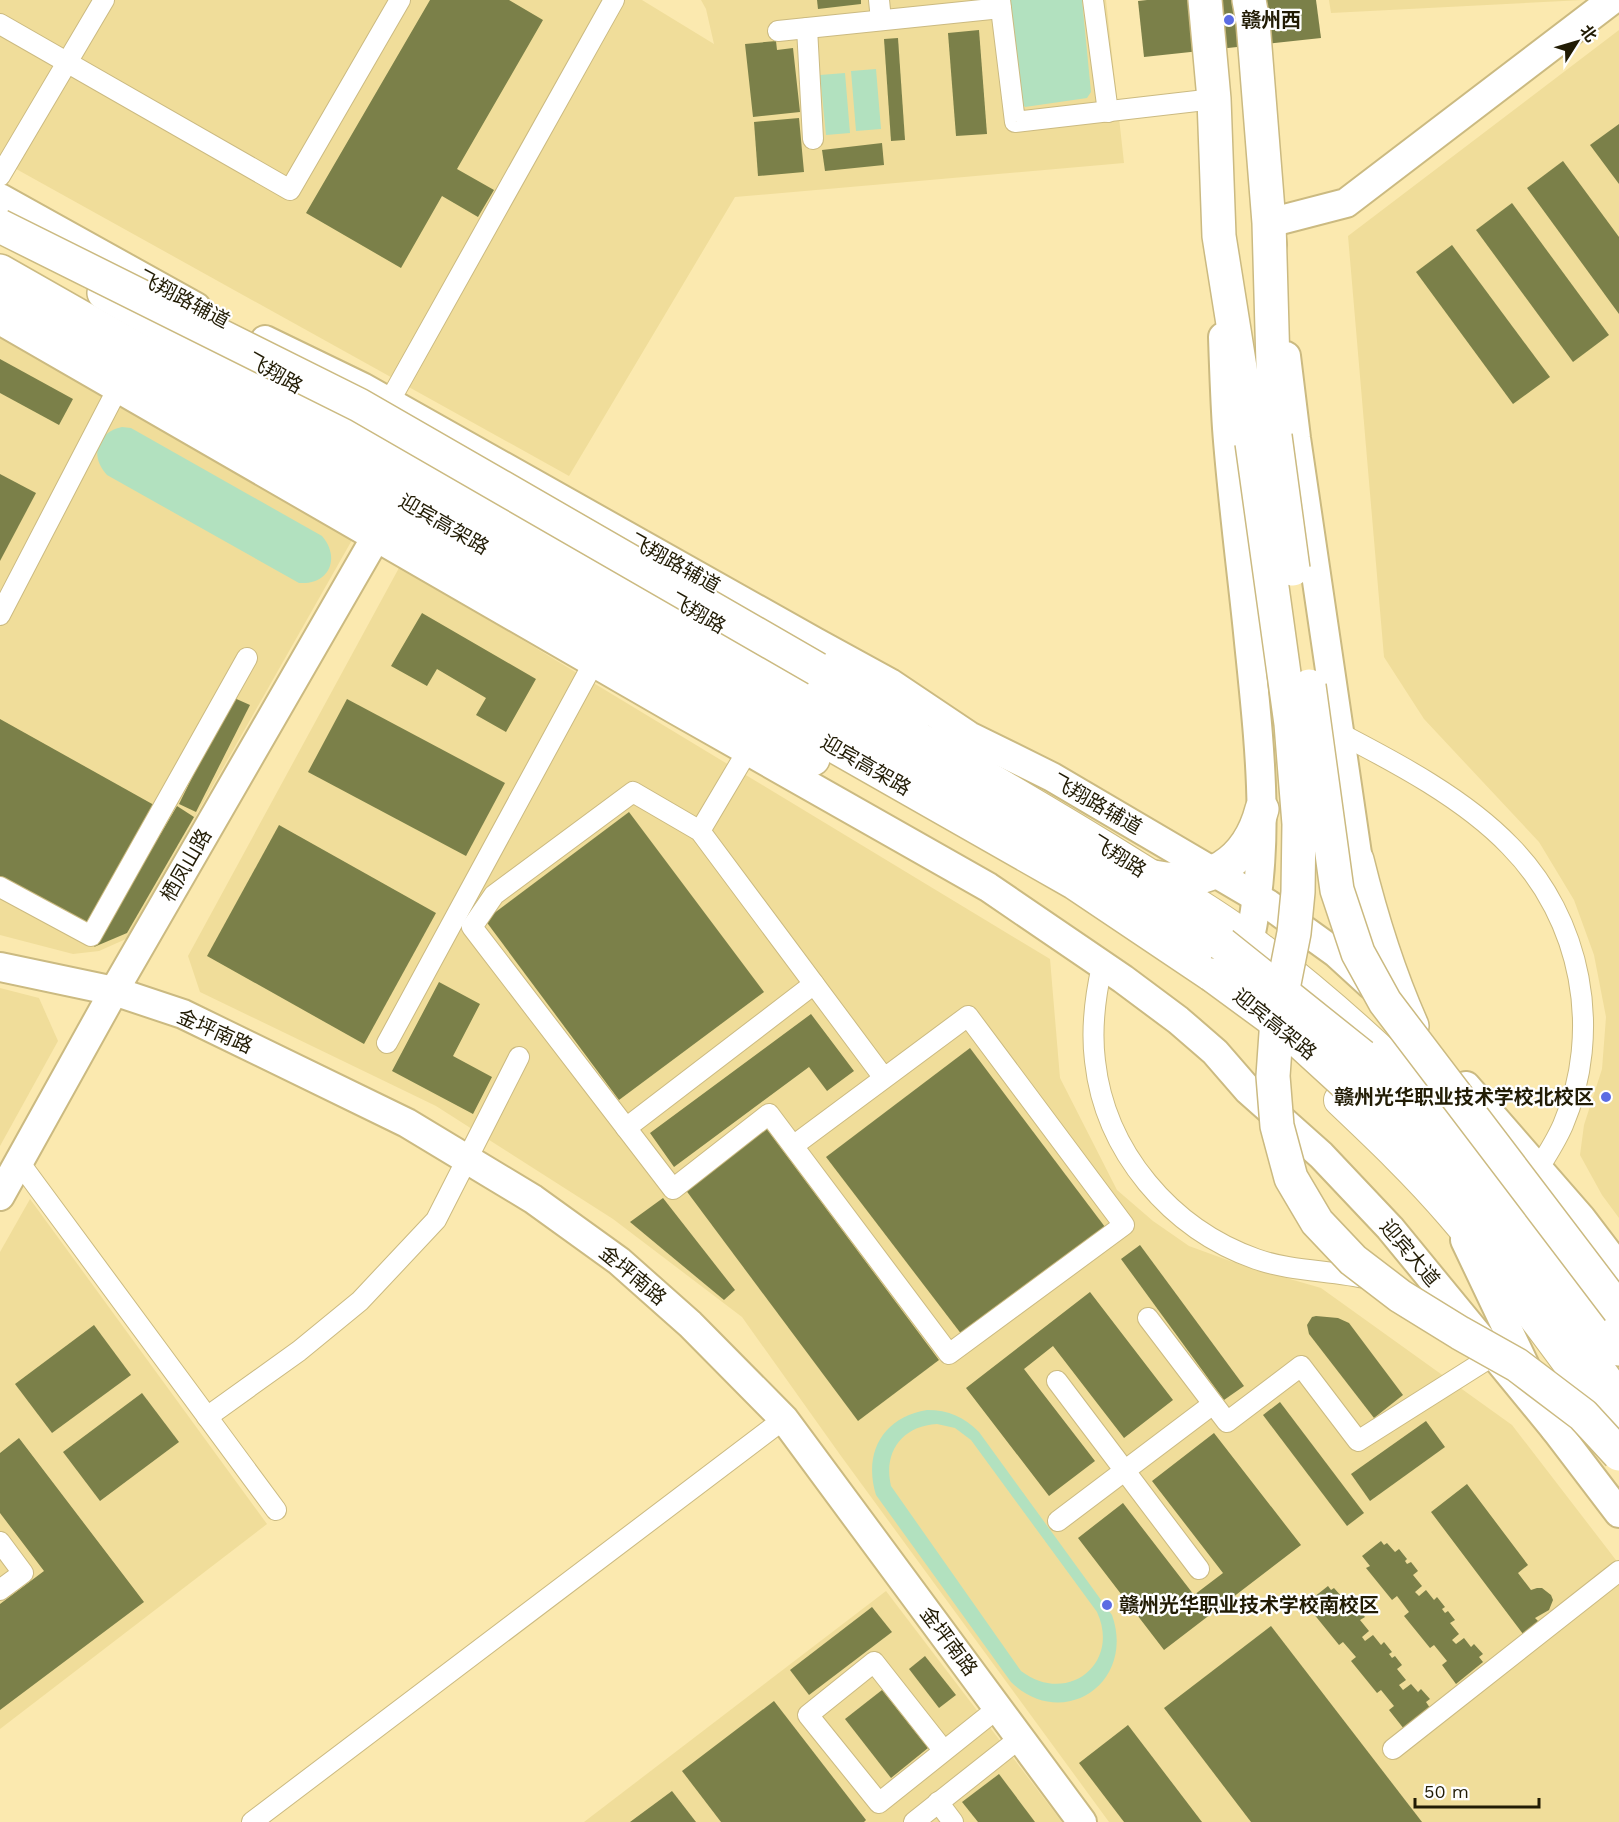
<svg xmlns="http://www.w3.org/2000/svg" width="1619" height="1822" font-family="'Work Sans','Noto Sans SC',sans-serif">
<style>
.built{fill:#f0dd9a}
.green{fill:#b2e1bf;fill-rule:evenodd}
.building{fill:#7b8049}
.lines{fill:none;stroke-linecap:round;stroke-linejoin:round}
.street-casing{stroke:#cbba81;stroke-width:22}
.secondary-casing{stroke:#cbba81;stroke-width:32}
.primary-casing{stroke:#cbba81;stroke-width:34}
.highway-casing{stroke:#cbba81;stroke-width:36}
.street{stroke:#fff;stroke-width:20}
.secondary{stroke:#fff;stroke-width:28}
.primary{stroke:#fff;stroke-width:32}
.highway{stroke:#fff;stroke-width:33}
.highway-bridge-casing{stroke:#cbba81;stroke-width:36;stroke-linecap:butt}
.highway-bridge{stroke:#fff;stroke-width:33}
.poi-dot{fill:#5b6ce3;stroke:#fff;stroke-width:2}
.labels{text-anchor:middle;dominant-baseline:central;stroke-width:4.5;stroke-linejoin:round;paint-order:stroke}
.poi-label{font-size:20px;font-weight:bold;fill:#221c05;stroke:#fff;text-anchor:start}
.street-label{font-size:20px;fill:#221c05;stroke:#fff}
</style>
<rect width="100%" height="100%" fill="#fbe9af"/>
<!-- built -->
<g class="built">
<path d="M0 0H642L714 44 706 9 701 0H1106L1124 163 735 197 569 476 0 160Z"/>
<path d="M1329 0H1583L1331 13Z"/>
<path d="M1619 30V1218L1602 1195 1580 1155 1584 1125 1602 1069 1606 1017 1594 955 1574 900 1539 842 1424 719 1384 657 1348 236Z"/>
<path d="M0 331 356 533 126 939 99 951 73 954 0 935Z"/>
<path d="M400 566 1050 959 1060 1078 1117 1190 1153 1221 1189 1246 1241 1265 1321 1288 1512 1425 1619 1564V1822H1109L841 1456 742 1317 613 1219 436 1106 200 992 188 956Z"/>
<path d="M0 988 39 998 58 1041 0 1146Z"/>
<path d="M30 1199 267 1524 0 1729V1252Z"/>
<path d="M886 1591 1062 1822H584Z"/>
</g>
<!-- green -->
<g class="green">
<path d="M1009 0H1082L1091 92 1087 98 1025 107 1020 101Z"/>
<path d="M876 69 881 129 856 131 851 71Z"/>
<path d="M845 73 850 133 826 135 820 75Z"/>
<path d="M122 427 131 428 322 536C341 558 329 585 299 583L107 475C89 456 97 432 122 427Z"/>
<path d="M927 1410C949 1410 964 1417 979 1432L1112 1615C1136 1683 1063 1732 1011 1682L876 1495C863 1453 883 1417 927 1410ZM937 1424 955 1428 971 1440 1097 1612C1121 1664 1067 1706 1021 1671L891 1486C883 1452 902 1426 937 1424Z"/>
</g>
<!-- building -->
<g class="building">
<path d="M430 0H509L543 20 457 169 494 190 478 217 442 196 401 268 306 213Z"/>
<path d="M817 0H861V4L818 9Z"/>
<path d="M1147 0H1316L1321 38 1144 57 1138 1Z"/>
<path d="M979 30 987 134 956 136 948 33Z"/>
<path d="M898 38 905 140 891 141 884 39Z"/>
<path d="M776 41 777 50 793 48 800 112 753 117 745 44Z"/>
<path d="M799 118 804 172 758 176 754 122Z"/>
<path d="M1619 124V184L1590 145Z"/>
<path d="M882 143 884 165 825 171 822 150Z"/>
<path d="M1563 161 1619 237V314L1527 188Z"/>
<path d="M1512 203 1609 335 1573 362 1476 230Z"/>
<path d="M1452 245 1550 377 1513 404 1416 272Z"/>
<path d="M0 359 73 399 59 425 0 393Z"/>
<path d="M0 474 36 493 0 561Z"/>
<path d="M422 613 536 679 506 732 476 715 486 698 437 669 427 686 391 666Z"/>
<path d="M232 697 250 705 196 812 179 804Z"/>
<path d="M347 699 505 783 466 856 308 772Z"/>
<path d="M0 719 154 805 87 925 0 876Z"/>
<path d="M177 806 194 817 127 933 94 947Z"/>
<path d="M629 812 764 992 619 1100 485 920Z"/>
<path d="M279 825 436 913 364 1044 207 956Z"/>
<path d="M439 982 480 1004 453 1056 492 1077 473 1114 392 1071Z"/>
<path d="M811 1014 854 1071 827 1091 809 1067 674 1167 650 1133Z"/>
<path d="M970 1048 1105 1227 962 1335 826 1157Z"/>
<path d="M766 1128 939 1360 858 1421 685 1189Z"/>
<path d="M663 1198 735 1290 724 1300 630 1222Z"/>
<path d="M1140 1245 1244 1386 1224 1400 1121 1259Z"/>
<path d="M1090 1292 1173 1400 1124 1438 1053 1346 1024 1369 1095 1461 1049 1496 966 1388Z"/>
<path d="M1316 1316 1338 1318 1349 1323 1403 1395 1374 1418 1309 1334 1307 1325 1312 1317Z"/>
<path d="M94 1325 131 1375 52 1433 15 1384Z"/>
<path d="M142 1393 179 1442 100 1501 63 1452Z"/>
<path d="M1280 1402 1364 1513 1347 1526 1263 1415Z"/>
<path d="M1426 1421 1445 1447 1370 1501 1351 1474Z"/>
<path d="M1214 1433 1301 1545 1164 1650 1078 1538 1123 1503 1194 1595 1223 1573 1152 1481Z"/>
<path d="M19 1438 144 1602 0 1710V1604L44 1571 0 1513V1453Z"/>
<path d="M1467 1484 1528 1565 1518 1573 1531 1590 1537 1588H1542L1551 1595 1553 1600 1549 1610 1535 1618 1539 1622 1523 1634 1431 1512Z"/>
<path d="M1381 1541 1384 1545 1387 1543 1395 1552 1399 1549 1407 1559 1405 1561 1407 1564 1411 1562 1418 1571 1413 1575 1422 1586 1415 1592 1419 1596 1426 1590 1434 1600 1437 1597 1445 1607 1442 1609 1445 1613 1448 1611 1455 1620 1450 1623 1459 1634 1452 1640 1456 1644 1464 1638 1471 1647 1474 1644 1483 1654 1479 1657 1483 1662 1456 1684 1442 1665 1447 1661 1434 1645 1430 1648 1404 1616 1409 1612 1397 1596 1392 1600 1366 1568 1370 1566 1362 1556Z"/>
<path d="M1328 1586 1331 1590 1334 1588 1342 1597 1346 1594 1354 1604 1352 1606 1354 1609 1357 1607 1365 1617 1360 1620 1369 1631 1362 1637 1365 1641 1373 1635 1381 1645 1384 1642 1392 1652 1389 1654 1392 1658 1395 1656 1402 1665 1397 1669 1406 1680 1399 1685 1403 1690 1411 1684 1418 1692 1421 1689 1430 1699 1426 1702 1430 1708 1404 1729 1389 1710 1394 1706 1381 1690 1377 1693 1351 1661 1356 1657 1343 1642 1339 1645 1313 1613 1316 1611 1309 1601Z"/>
<path d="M872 1607 892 1632 809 1695 790 1670Z"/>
<path d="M1271 1626 1422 1822H1251L1164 1708Z"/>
<path d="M925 1656 956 1695 939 1708 909 1669Z"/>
<path d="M882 1690 928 1748 891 1778 845 1719Z"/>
<path d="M774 1701 866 1820 864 1822H721L682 1771Z"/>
<path d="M1128 1725 1202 1822H1124L1079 1763Z"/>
<path d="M999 1774 1035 1822H978L962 1802Z"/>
<path d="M672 1791 696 1822H630Z"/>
</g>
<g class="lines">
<defs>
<g id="street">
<path d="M879 0 881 20"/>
<path d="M1000 0 1015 122 1214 99"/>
<path d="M1093 0 1108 112"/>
<path d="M0 24 290 190 400 0"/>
<path d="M807 28 813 139"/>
<path d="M778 31 1001 8"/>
<path d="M0 176 104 0"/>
<path d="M389 402 614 0"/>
<path d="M0 615 118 388"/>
<path d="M1339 733C1397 763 1465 799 1510 846 1582 919 1603 1031 1563 1125 1556 1141 1547 1155 1538 1169"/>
<path d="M700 831 748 750"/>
<path d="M0 887 91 936 247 658"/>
<path d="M1102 966C1095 997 1091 1029 1095 1061 1105 1152 1171 1229 1256 1259 1293 1272 1332 1270 1369 1279"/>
<path d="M387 1043 594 662"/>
<path d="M626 1128 814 984"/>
<path d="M793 1146 968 1016 1124 1225 949 1354 769 1114 673 1189 472 927 494 895 633 792 700 831 884 1078"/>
<path d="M19 1162 276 1510"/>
<path d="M1148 1318 1227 1422 1301 1366 1358 1441 1494 1355"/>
<path d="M1057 1381 1199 1569"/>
<path d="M207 1417 299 1351 360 1301 436 1220 519 1057"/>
<path d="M1058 1521 1213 1404"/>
<path d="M0 1542 23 1573 0 1590"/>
<path d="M1393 1749 1619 1571"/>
<path d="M944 1751 874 1662 808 1715 879 1803 998 1708"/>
<path d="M938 1802 953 1822"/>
<path d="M252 1822 784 1419"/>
<path d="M914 1822 1020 1738"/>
</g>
<g id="secondary">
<path d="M0 198 196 307"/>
<path d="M1272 245 1269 223 1346 203 1612 0"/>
<path d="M0 320 676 710 988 887 1123 979 1178 1020 1215 1052 1248 1090 1321 1155 1390 1228 1555 1429"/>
<path d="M1223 337C1224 367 1225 398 1227 428 1232 496 1241 564 1248 632 1259 742 1274 854 1244 962"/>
<path d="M265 340 362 387 815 642 890 683 969 736 1052 777 1268 904 1336 953 1371 985"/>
<path d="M1286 356 1296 438 1361 881"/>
<path d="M0 967 114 991 183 1014 407 1123 533 1199 619 1261 690 1324 784 1419 1082 1822"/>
<path d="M1466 1086 1581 1218 1619 1268"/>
<path d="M0 1196 114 991 376 537"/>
<path d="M1465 1240 1555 1429 1619 1513"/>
</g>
<g id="primary">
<path d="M888 721C972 768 1056 817 1138 868 1170 888 1203 907 1234 929 1326 998 1411 1075 1489 1159"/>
<path d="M1340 1100C1379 1137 1418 1174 1452 1214 1512 1284 1565 1358 1619 1432"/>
</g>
<g id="highway">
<path d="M1205 0 1214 99 1219 236 1252 443"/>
<path d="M1249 0 1253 22 1269 223 1275 436"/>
<path d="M0 271 1075 883 1212 975"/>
<path d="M104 293 1086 855 1222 944"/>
<path d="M0 295 184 407 680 690 813 759"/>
<path d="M817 669 913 732"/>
<path d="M1357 860C1371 917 1388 972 1412 1026"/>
<path d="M1153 877C1207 888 1248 863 1262 809"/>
<path d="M1362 1056 1426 1118 1489 1184 1585 1303 1619 1349"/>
<path d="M1345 1083 1406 1139 1465 1203 1563 1320 1619 1399"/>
</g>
</defs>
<!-- street casing -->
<use href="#street" class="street-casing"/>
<!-- secondary casing -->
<use href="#secondary" class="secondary-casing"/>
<!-- primary casing -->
<use href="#primary" class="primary-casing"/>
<!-- highway casing -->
<use href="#highway" class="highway-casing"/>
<!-- street -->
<use href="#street" class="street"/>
<!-- secondary -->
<use href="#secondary" class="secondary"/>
<!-- primary -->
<use href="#primary" class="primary"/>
<!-- highway -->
<use href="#highway" class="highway"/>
<defs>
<g id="highway-bridge">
<path d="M0 226 359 405 817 669"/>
<path d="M1275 436 1293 569"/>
<path d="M1252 443 1291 724 1299 824 1298 892 1294 933 1277 1019 1273 1076 1277 1126 1291 1178 1317 1222 1353 1260 1400 1296 1460 1333 1517 1365 1583 1415 1619 1454"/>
<path d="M1309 686 1337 890 1358 953 1385 1002 1619 1310"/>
<path d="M1222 944 1362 1056"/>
<path d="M1212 975 1287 1030 1345 1083"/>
</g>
</defs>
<!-- highway-bridge casing -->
<use href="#highway-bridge" class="highway-bridge-casing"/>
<!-- highway-bridge -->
<use href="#highway-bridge" class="highway-bridge"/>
</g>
<!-- markers -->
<g class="poi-dot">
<circle cx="1229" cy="20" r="6"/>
<circle cx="1606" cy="1097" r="6"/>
<circle cx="1107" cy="1605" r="6"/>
</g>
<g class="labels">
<!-- poi labels -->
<g class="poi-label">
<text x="1241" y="20">赣州西</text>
<text x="1594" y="1097" text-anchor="end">赣州光华职业技术学校北校区</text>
<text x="1119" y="1605">赣州光华职业技术学校南校区</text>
</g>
<!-- street labels -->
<g class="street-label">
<text transform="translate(184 299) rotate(28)">飞翔路辅道</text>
<text transform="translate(275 373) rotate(30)">飞翔路</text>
<text transform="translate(444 524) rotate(30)">迎宾高架路</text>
<text transform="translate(675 563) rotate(29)">飞翔路辅道</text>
<text transform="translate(698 613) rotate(30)">飞翔路</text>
<text transform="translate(866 765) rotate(30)">迎宾高架路</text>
<text transform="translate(1097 804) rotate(30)">飞翔路辅道</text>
<text transform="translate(1119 856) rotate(32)">飞翔路</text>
<text transform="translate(186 865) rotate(-60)">栖凤山路</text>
<text transform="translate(1275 1024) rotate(39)">迎宾高架路</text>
<text transform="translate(215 1031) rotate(24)">金坪南路</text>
<text transform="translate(1410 1253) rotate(50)">迎宾大道</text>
<text transform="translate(633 1275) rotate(40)">金坪南路</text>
<text transform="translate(949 1641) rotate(53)">金坪南路</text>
</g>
</g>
<!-- north arrow -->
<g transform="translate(1577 42) rotate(53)" stroke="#ffffff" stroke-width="4.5" paint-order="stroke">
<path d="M0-4.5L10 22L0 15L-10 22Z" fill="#221c05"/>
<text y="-9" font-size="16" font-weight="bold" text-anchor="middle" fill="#221c05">北</text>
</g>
<!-- scale -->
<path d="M1415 1798v9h124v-9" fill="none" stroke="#221c05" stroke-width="3"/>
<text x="1424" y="1798" font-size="18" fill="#221c05" stroke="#ffffff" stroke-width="4.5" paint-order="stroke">50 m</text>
</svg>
